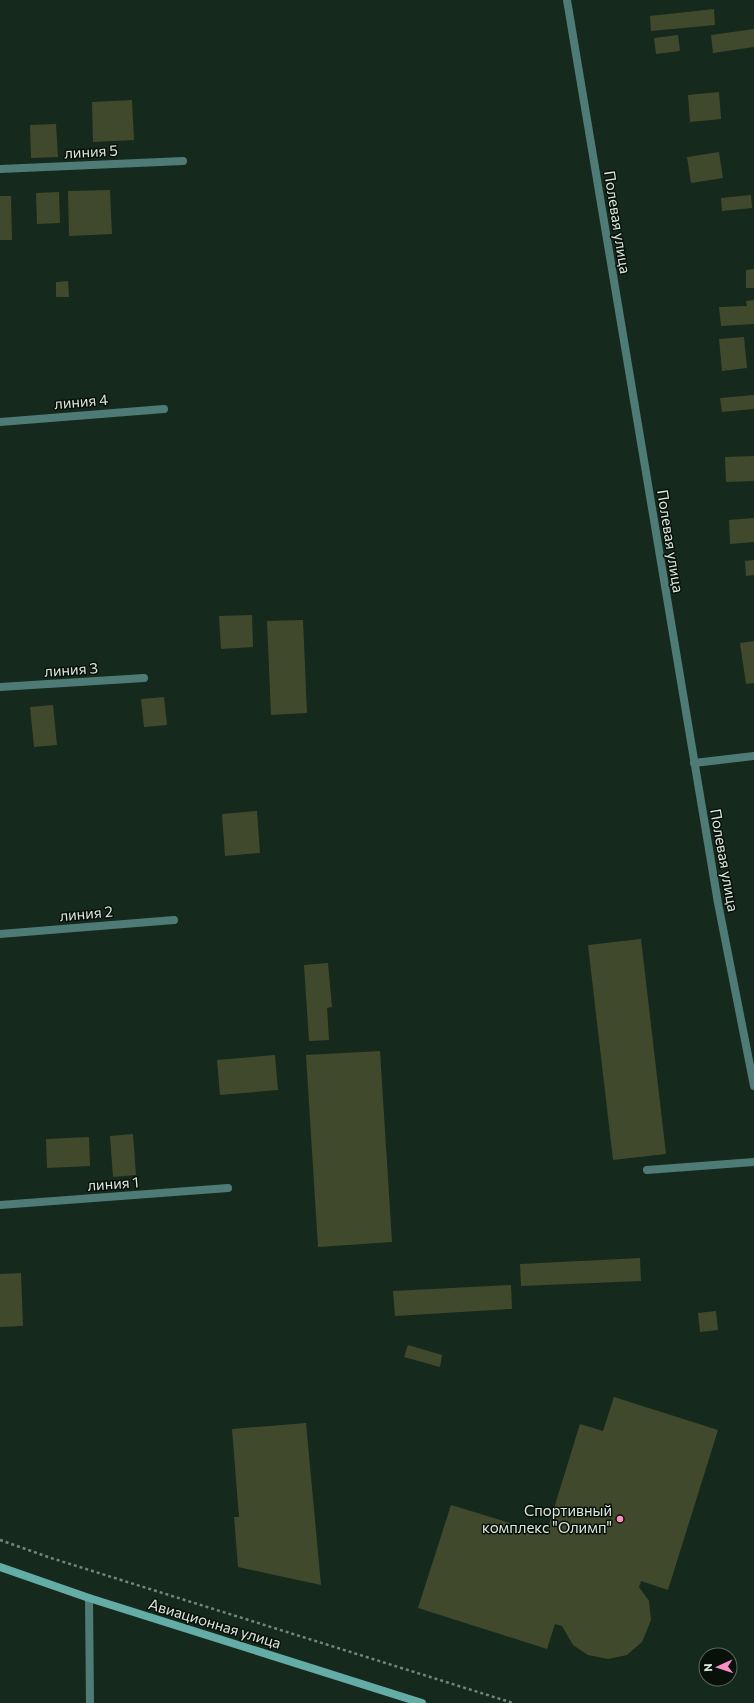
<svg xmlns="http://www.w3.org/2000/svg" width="754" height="1703" font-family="Commissioner,sans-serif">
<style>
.building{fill:#41492c}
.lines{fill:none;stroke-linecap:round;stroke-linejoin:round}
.path{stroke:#75857a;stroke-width:2.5;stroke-dasharray:3 3;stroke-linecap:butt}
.lane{stroke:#4f7b77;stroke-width:8}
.street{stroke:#4f7b77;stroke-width:8}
.secondary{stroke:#64aca6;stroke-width:8}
.poi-dot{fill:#fa8fc6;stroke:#08100a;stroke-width:1.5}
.labels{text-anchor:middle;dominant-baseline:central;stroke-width:3;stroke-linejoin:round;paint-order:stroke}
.street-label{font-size:15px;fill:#dde9e0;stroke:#08100a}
.poi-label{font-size:15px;fill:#dde9e0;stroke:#08100a;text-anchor:end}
</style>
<rect width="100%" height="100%" fill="#16291d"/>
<!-- building -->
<g class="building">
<path d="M714 9 715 25 651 31 650 16Z"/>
<path d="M754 29V47L713 53 711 35Z"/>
<path d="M678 35 680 51 656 54 654 38Z"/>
<path d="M719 92 721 119 690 122 688 95Z"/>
<path d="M132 100 134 140 93 142 92 102Z"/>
<path d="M56 124 58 157 31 158 30 125Z"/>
<path d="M719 152 723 178 691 183 687 157Z"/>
<path d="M110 190 112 234 69 236 68 191Z"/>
<path d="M59 192 60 223 37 224 36 193Z"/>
<path d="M751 195 752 208 722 211 721 198Z"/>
<path d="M0 196H11L12 240H0Z"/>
<path d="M754 269V288H746V270Z"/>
<path d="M68 281 69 297H56V282Z"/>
<path d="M754 300V324L721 326 719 307 747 306 746 301Z"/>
<path d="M744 337 747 368 722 371 719 339Z"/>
<path d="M754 395V409L722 412 720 398Z"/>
<path d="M754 456V481L726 482 725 457Z"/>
<path d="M754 518V542L730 544 729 520Z"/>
<path d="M754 560V575L746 576 745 561Z"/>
<path d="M252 615 253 647 221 649 219 616Z"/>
<path d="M303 620 307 713 271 715 267 621Z"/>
<path d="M754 641V683L746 684 740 643Z"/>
<path d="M164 697 167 725 144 727 141 699Z"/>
<path d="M53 705 57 745 34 747 30 707Z"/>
<path d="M257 811 260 853 225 856 222 814Z"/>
<path d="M641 939 666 1154 613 1160 588 945Z"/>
<path d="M328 963 332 1007 327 1008 329 1040 309 1041 304 965Z"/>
<path d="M380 1051 392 1242 318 1247 306 1055Z"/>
<path d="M275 1055 278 1090 220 1095 217 1060Z"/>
<path d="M133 1134 136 1175 113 1177 110 1136Z"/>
<path d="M89 1137 90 1166 47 1168 46 1139Z"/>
<path d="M640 1258 641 1281 521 1286 520 1264Z"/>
<path d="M21 1273 23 1326 0 1327V1274Z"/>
<path d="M511 1285 512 1309 395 1316 393 1291Z"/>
<path d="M716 1311 718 1330 700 1332 698 1313Z"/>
<path d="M408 1345 442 1355 440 1367 404 1357Z"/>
<path d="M614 1397 718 1430 668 1590 641 1581 639 1587 649 1601 651 1620 642 1642 627 1655 608 1659 588 1655 573 1645 562 1626 555 1624 547 1649 418 1608 451 1505 546 1534 580 1424 603 1431Z"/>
<path d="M306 1423 321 1585 238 1567 234 1517H239L232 1429Z"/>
</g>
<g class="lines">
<!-- path -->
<path class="path" d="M0 1540 51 1558 513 1703"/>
<!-- lane -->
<path class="lane" d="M647 1170 754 1162"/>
<!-- street -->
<g class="street">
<path d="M567 0 718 903 754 1086"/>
<path d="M0 169 183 161"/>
<path d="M0 422 164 409"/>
<path d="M0 687 144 678"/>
<path d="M694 763 754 756"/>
<path d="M0 934 174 920"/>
<path d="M0 1205 228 1188"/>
<path d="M89 1598 90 1703"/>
</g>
<!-- secondary -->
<path class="secondary" d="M0 1567 89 1598 422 1703"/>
</g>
<!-- markers -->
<circle class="poi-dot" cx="620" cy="1519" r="4"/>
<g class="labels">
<!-- street labels -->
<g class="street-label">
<text transform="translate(91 151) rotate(-3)">линия 5</text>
<text transform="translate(618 222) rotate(81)">Полевая улица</text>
<text transform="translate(81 401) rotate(-5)">линия 4</text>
<text transform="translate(671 541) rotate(81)">Полевая улица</text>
<text transform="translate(71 669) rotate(-4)">линия 3</text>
<text transform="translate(725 860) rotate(80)">Полевая улица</text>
<text transform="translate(86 913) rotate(-5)">линия 2</text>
<text transform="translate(113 1183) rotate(-4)">линия 1</text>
<text transform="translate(215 1623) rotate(17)">Авиационная улица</text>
</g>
<!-- poi labels -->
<g class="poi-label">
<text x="612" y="1510">Спортивный<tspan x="612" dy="17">комплекс "Олимп"</tspan></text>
</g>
</g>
<!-- north arrow -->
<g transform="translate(718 1667) rotate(267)"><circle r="19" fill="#08100a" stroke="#5d6760"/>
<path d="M0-3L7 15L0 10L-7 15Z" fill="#fa8fc6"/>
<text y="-6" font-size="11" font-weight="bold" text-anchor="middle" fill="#dde9e0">N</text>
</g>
</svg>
